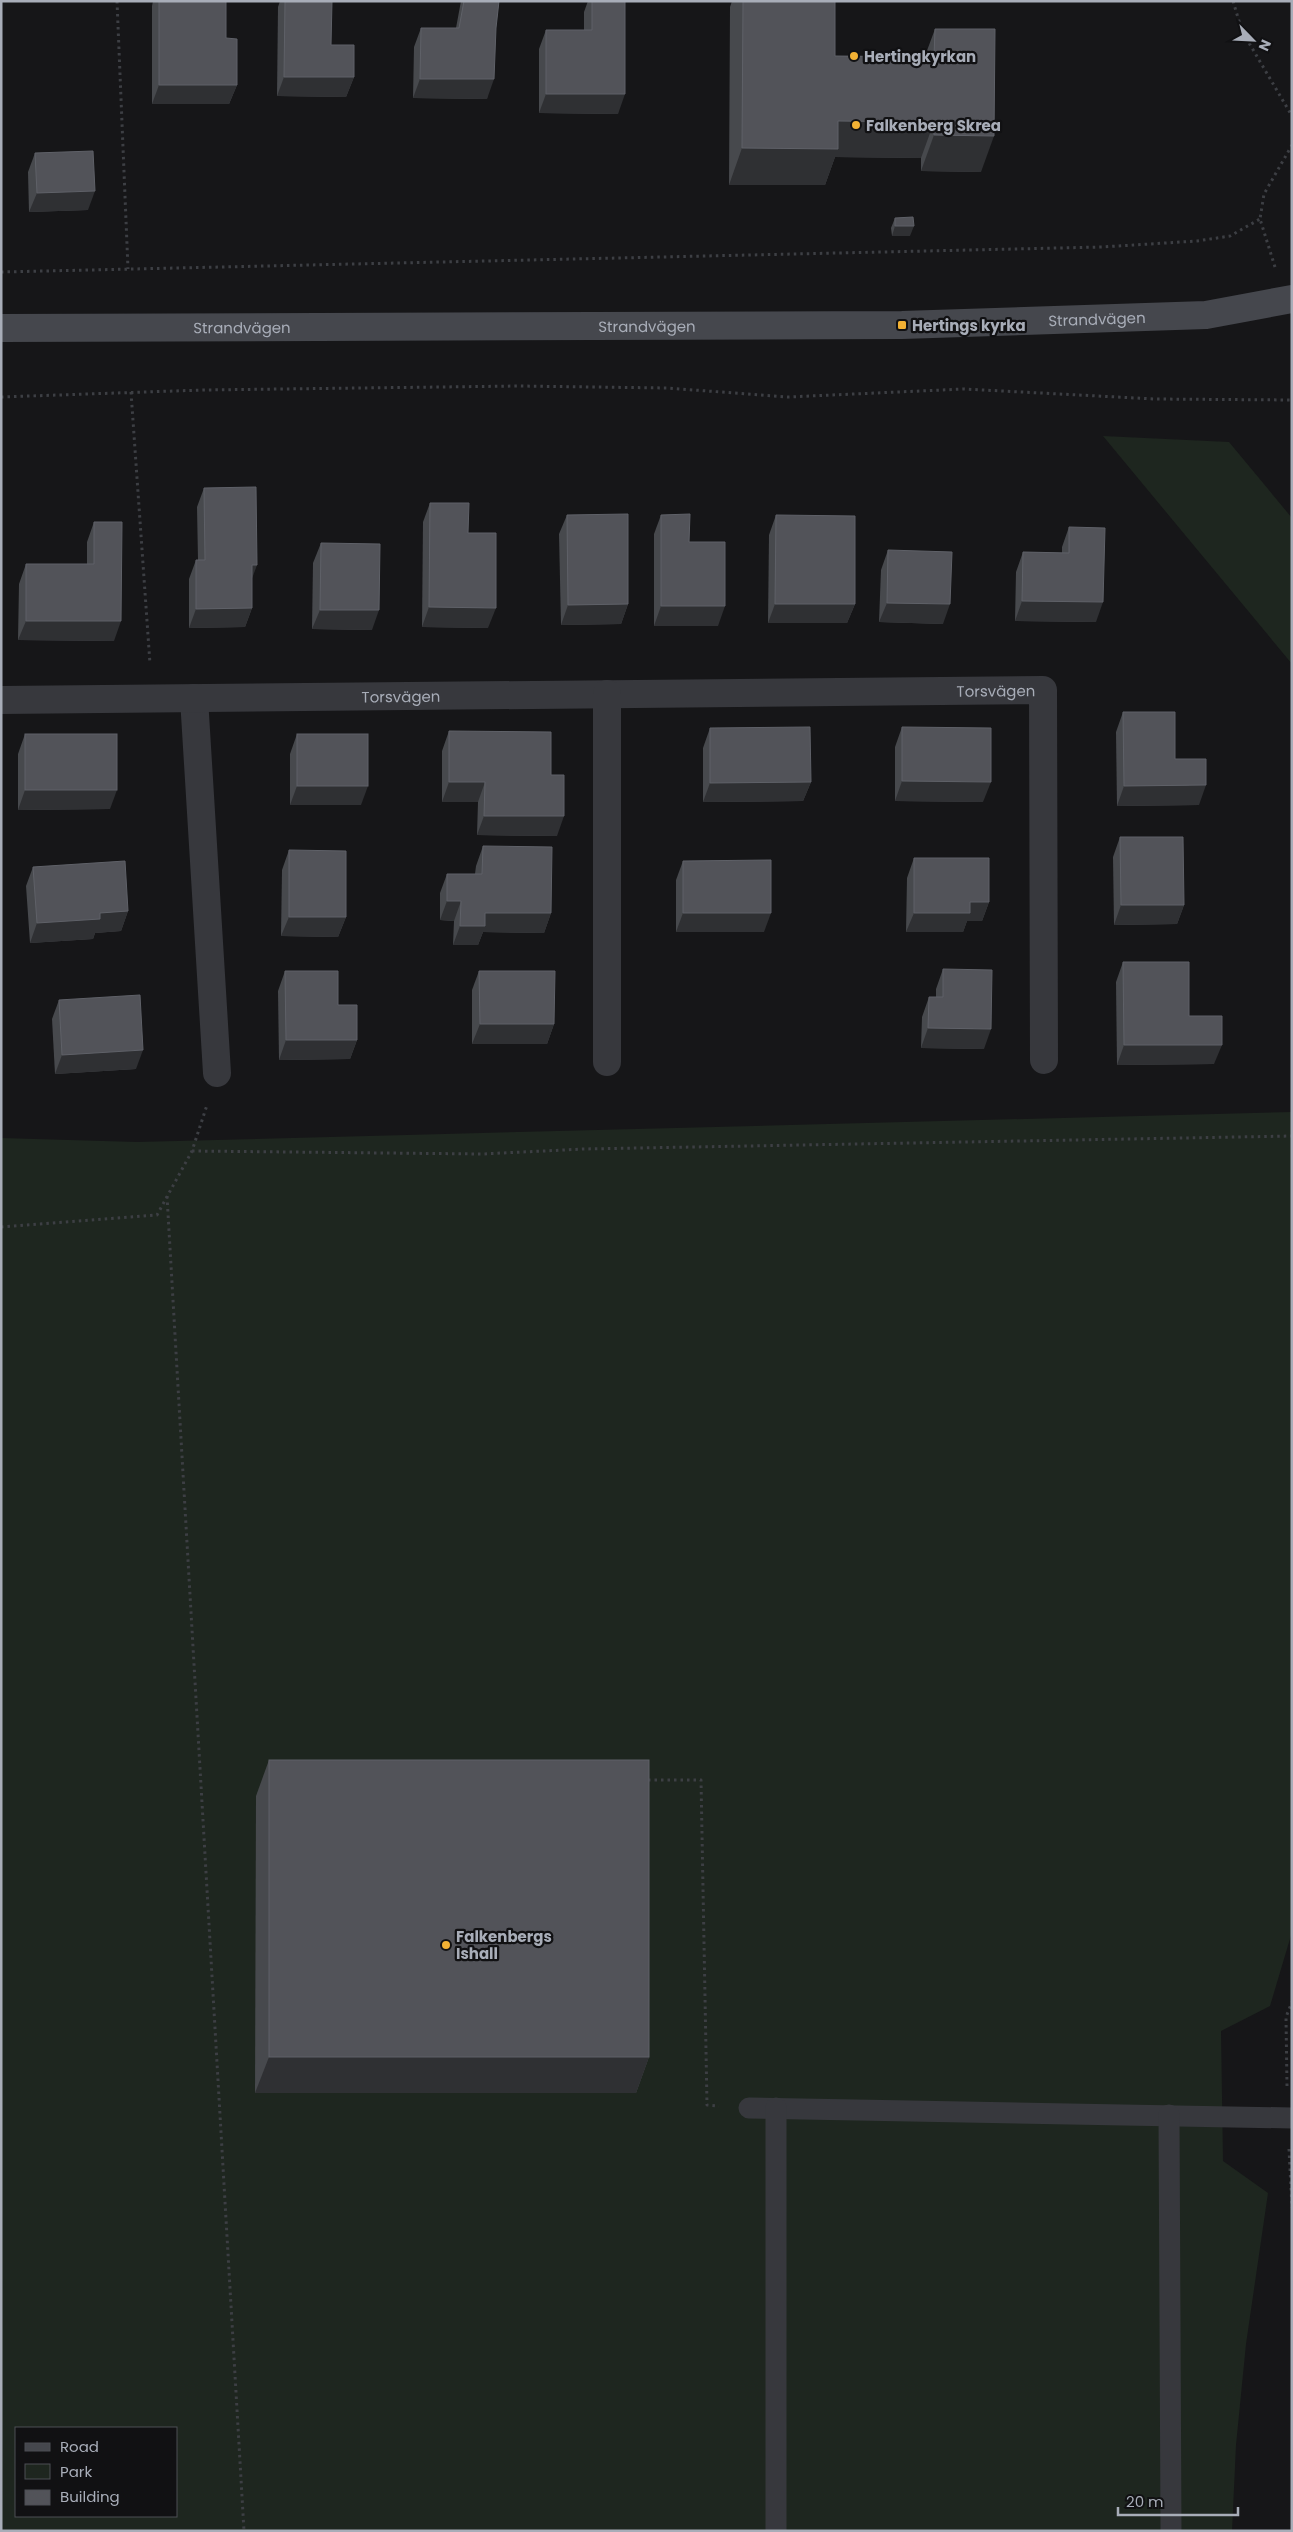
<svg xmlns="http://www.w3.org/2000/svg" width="1293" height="2532" font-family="Poppins,sans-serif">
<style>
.green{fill:#1e261f;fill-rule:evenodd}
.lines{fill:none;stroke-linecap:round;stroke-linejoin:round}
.path{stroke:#3d3f44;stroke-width:3;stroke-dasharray:2.5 4;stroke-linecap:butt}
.lane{stroke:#37383d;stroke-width:21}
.street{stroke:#37383d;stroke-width:28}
.secondary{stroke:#45474d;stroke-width:28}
.wall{fill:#47494d}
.shaded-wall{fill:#2f3033}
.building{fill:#525359;stroke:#5f6168}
.poi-dot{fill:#f2b134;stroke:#111113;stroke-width:2}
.labels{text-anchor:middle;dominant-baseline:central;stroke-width:4.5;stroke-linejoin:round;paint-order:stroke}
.poi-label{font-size:15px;font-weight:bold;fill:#a8adb8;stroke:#111113;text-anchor:start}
.street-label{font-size:15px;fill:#a8adb8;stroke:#111113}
</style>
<rect width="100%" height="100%" fill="#161618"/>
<!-- green -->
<g class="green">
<path d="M1103 436 1229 442 1292 518V664Z"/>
<path d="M1292 1112V1932L1270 2006 1221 2031 1223 2161 1268 2193 1246 2344 1236 2445 1232 2531H1V1138L137 1142ZM16 2428H176V2516H16Z"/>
</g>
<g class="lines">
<!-- path -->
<g class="path">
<path d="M117 1 128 269"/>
<path d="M1233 1 1242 31 1292 116"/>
<path d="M1275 267 1260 219 1264 194 1292 145"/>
<path d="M1 272 1102 247 1197 241 1230 236 1260 219"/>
<path d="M131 392 150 664"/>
<path d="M1 397 203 390 519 386 667 388 788 397 964 389 1155 399 1292 400"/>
<path d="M192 1151 482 1154 584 1149 1292 1136"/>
<path d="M167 1196 244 2531"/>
<path d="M1 1227 157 1215 192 1151 207 1105"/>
<path d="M648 1780H701L707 2105 719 2106"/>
<path d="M1287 2086 1286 2017 1292 2002"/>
<path d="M1289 2149 1292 2208"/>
</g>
<!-- lane -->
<g class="lane">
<path d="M749 2108 1292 2118"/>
<path d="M1169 2115 1171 2531"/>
<path d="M776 2531V2108"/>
</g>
<!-- street -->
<g class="street">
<path d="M194 698 217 1073"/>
<path id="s1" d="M1 700 1043 690 1044 1060"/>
<path d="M607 1062V694"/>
</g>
<!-- secondary -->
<path class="secondary" id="s2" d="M1 328 902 325 1206 315 1292 299"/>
</g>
<!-- wall -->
<g class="wall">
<path d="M153 1H226V38L237 85 229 104H152V6Z"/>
<path d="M280 1H285L331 45 354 77 346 97 277 96 278 7Z"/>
<path d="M461 1H499L487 99 413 98 414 47 421 28H456Z"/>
<path d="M588 1H625L618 114 539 113V49L546 30H584V12Z"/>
<path d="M732 1H835V56H925L935 29 981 172 921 171V158L835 157 825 185H729L730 7Z"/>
<path d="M35 153 88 210 29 212 28 172Z"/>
<path d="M895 218 910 236H892L891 228Z"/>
<path d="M204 488 252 577V608L245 627 189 628V579L196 560H198L197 507Z"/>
<path d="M430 503 468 533 488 628 422 627 423 522Z"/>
<path d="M567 515 628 604 621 624 561 625 559 534Z"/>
<path d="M661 515 689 542 718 626H654V534Z"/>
<path d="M776 515 855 604 847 623H768L769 535Z"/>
<path d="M94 522 114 641 18 640 19 584 26 564H87V542Z"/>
<path d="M1069 527 1096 622 1015 621 1016 572 1023 552 1062 553V547Z"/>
<path d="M321 543 372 630 312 629 313 563Z"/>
<path d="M888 550 943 624 879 622 881 570Z"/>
<path d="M1123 712 1175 759 1199 805 1117 806 1116 732Z"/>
<path d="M902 727 983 802 895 801V747Z"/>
<path d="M710 728 811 782 803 801 703 802V748Z"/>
<path d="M449 731 551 775 557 836 477 835 478 802H442V751Z"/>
<path d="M25 734 110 809 18 810V754Z"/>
<path d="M297 734 361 805H290V754Z"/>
<path d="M1120 837 1184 905 1177 924 1114 925 1113 857Z"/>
<path d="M483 846 551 913 544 933 483 932 478 945H453L454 921 440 920V893L447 874H475L476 866Z"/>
<path d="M289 850 346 917 338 937 281 936 282 870Z"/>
<path d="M914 858 989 902 982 921H967L963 932H906L907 878Z"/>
<path d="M683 861 764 932H676V880Z"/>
<path d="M33 867 128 911 121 931 95 933 93 939 30 943 26 886Z"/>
<path d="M1123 962 1189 1016 1214 1064 1117 1065 1116 982Z"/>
<path d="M943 969 984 1049 921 1048 922 1017 929 997H936V989Z"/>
<path d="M285 971 338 1005 357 1040 350 1059 279 1060 278 991Z"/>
<path d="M479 971 554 1024 547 1044H472V990Z"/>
<path d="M59 1000 136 1069 55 1074 52 1019Z"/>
<path d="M269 1760 649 2057 636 2093H255L256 1796Z"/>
</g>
<!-- shaded-wall -->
<g class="shaded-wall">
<path d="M284 77H354L346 97 277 96Z"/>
<path d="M420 79H494L487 99 413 98Z"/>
<path d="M159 85H237L229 104H152Z"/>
<path d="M546 94H625L618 114 539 113Z"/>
<path d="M838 121 934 122 921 158 835 157 825 185H729L742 148Z"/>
<path d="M934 135 994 136 981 172 921 171Z"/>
<path d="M95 191 88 210 29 212 37 193Z"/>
<path d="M895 226H914L910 236H892Z"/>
<path d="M252 565H257L250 584Z"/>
<path d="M1022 601 1103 602 1096 622 1015 621Z"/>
<path d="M887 603 950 604 943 624 879 622Z"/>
<path d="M628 604 621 624 561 625 568 605Z"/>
<path d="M775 604H855L847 623H768Z"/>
<path d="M661 606H725L718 626H654Z"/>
<path d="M429 607 496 608 488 628 422 627Z"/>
<path d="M252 608 245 627 189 628 196 609Z"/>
<path d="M320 610H379L372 630 312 629Z"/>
<path d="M26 621H121L114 641 18 640Z"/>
<path d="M902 781 991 782 983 802 895 801Z"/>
<path d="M449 782H485L478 802H442Z"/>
<path d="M811 782 803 801 703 802 710 783Z"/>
<path d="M1206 785 1199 805 1117 806 1124 786Z"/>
<path d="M297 786H368L361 805H290Z"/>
<path d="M25 790H117L110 809 18 810Z"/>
<path d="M484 816H564L557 836 477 835Z"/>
<path d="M447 901H461L454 921 440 920Z"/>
<path d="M970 902H989L982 921H967L963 932H906L914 913Z"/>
<path d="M1121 905H1184L1177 924 1114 925Z"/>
<path d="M128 911 121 931 95 933 93 939 30 943 37 923 100 913Z"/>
<path d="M485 913H551L544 933 483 932 478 945H453L460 926Z"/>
<path d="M683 913H771L764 932H676Z"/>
<path d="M289 917H346L338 937 281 936Z"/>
<path d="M480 1024H554L547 1044H472Z"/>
<path d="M928 1028 991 1029 984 1049 921 1048Z"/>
<path d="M286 1040H357L350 1059 279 1060Z"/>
<path d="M1124 1045H1222L1214 1064 1117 1065Z"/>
<path d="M143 1050 136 1069 55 1074 62 1055Z"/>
<path d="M269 2057H649L636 2093H255Z"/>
</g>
<!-- building -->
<g class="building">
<path d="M159 1H226V38L237 39V85H159Z"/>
<path d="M285 1H332L331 45H354V77H284Z"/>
<path d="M464 1H499L496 28 494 79H420L421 28H459Z"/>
<path d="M592 1H625V94H546V30H592Z"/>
<path d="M743 1H835V56L934 57 935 29H995L994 136 934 135V122L838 121V149L742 148Z"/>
<path d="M93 151 95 191 37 193 35 153Z"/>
<path d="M913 217 914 226H895V218Z"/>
<path d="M256 487 257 565H252V608L196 609V560H205L204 488Z"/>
<path d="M430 503H469L468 533H496V608L429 607Z"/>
<path d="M628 514V604L568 605 567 515Z"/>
<path d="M690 514 689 542H725V606H661V515Z"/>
<path d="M776 515 855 516V604H775Z"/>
<path d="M94 522H122L121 621H26V564H94Z"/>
<path d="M1069 527 1105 528 1103 602 1022 601 1023 552 1069 553Z"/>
<path d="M321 543 380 544 379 610H320Z"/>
<path d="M888 550 952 552 950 604 887 603Z"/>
<path d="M1123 712H1175V759H1206V785L1124 786Z"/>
<path d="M810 727 811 782 710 783V728Z"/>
<path d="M902 727 991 728V782L902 781Z"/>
<path d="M449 731 551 732V775H564V816H484L485 782H449Z"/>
<rect x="25" y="734" width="92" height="56"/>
<rect x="297" y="734" width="71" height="52"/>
<path d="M1120 837H1183L1184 905H1121Z"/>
<path d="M483 846 552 847 551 913H485V926H460L461 901H447V874H482Z"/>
<path d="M289 850 346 851V917H289Z"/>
<path d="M914 858H989V902H970V913H914Z"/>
<path d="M771 860V913H683V861Z"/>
<path d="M125 861 128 911 100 913V919L37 923 33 867Z"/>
<path d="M1123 962H1189V1016H1222V1045H1124Z"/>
<path d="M943 969 992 970 991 1029 928 1028 929 997H943Z"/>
<path d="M285 971H338V1005H357V1040H286Z"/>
<path d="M479 971H555L554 1024H480Z"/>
<path d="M140 995 143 1050 62 1055 59 1000Z"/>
<rect x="269" y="1760" width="380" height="297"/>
</g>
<!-- markers -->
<g class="poi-dot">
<circle cx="854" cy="56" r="5"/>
<circle cx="856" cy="125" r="5"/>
<rect x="897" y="320" width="10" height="10" rx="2.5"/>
<circle cx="446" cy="1945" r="5"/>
</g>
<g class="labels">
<!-- poi labels -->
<g class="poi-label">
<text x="864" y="56">Hertingkyrkan</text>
<text x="866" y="125">Falkenberg Skrea</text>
<text x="912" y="325">Hertings kyrka</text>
<text x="456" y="1936">Falkenbergs<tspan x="456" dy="17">Ishall</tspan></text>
</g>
<!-- street labels -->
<g class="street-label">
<text stroke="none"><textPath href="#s2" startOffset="1096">Strandvägen</textPath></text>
<text stroke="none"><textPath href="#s2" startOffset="241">Strandvägen</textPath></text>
<text stroke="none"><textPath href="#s2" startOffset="646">Strandvägen</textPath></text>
<text stroke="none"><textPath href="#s1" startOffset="995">Torsvägen</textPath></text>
<text stroke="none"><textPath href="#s1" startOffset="400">Torsvägen</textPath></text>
</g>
</g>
<!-- border -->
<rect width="1293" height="2532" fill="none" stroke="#a8adb8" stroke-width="5"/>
<!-- legend -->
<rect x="15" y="2427" width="162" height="90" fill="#111113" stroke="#4d4f55"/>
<rect x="25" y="2443" width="25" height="8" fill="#45474d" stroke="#4d4f55"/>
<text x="60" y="2452" font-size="15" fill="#a8adb8">Road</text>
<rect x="25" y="2464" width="25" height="15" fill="#1e261f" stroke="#4d4f55"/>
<text x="60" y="2477" font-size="15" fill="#a8adb8">Park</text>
<rect x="25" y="2490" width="25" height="15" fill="#525359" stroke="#4d4f55"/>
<text x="60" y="2502" font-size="15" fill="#a8adb8">Building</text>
<!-- north arrow -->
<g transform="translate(1253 40) rotate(114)" stroke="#111113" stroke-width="4" paint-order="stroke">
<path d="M0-4L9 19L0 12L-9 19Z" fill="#a8adb8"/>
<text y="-8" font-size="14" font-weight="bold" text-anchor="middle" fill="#a8adb8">N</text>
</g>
<!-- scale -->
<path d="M1118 2507v8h120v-8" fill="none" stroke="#a8adb8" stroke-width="2.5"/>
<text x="1126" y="2507" font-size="15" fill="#a8adb8" stroke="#111113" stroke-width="4" paint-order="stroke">20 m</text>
</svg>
